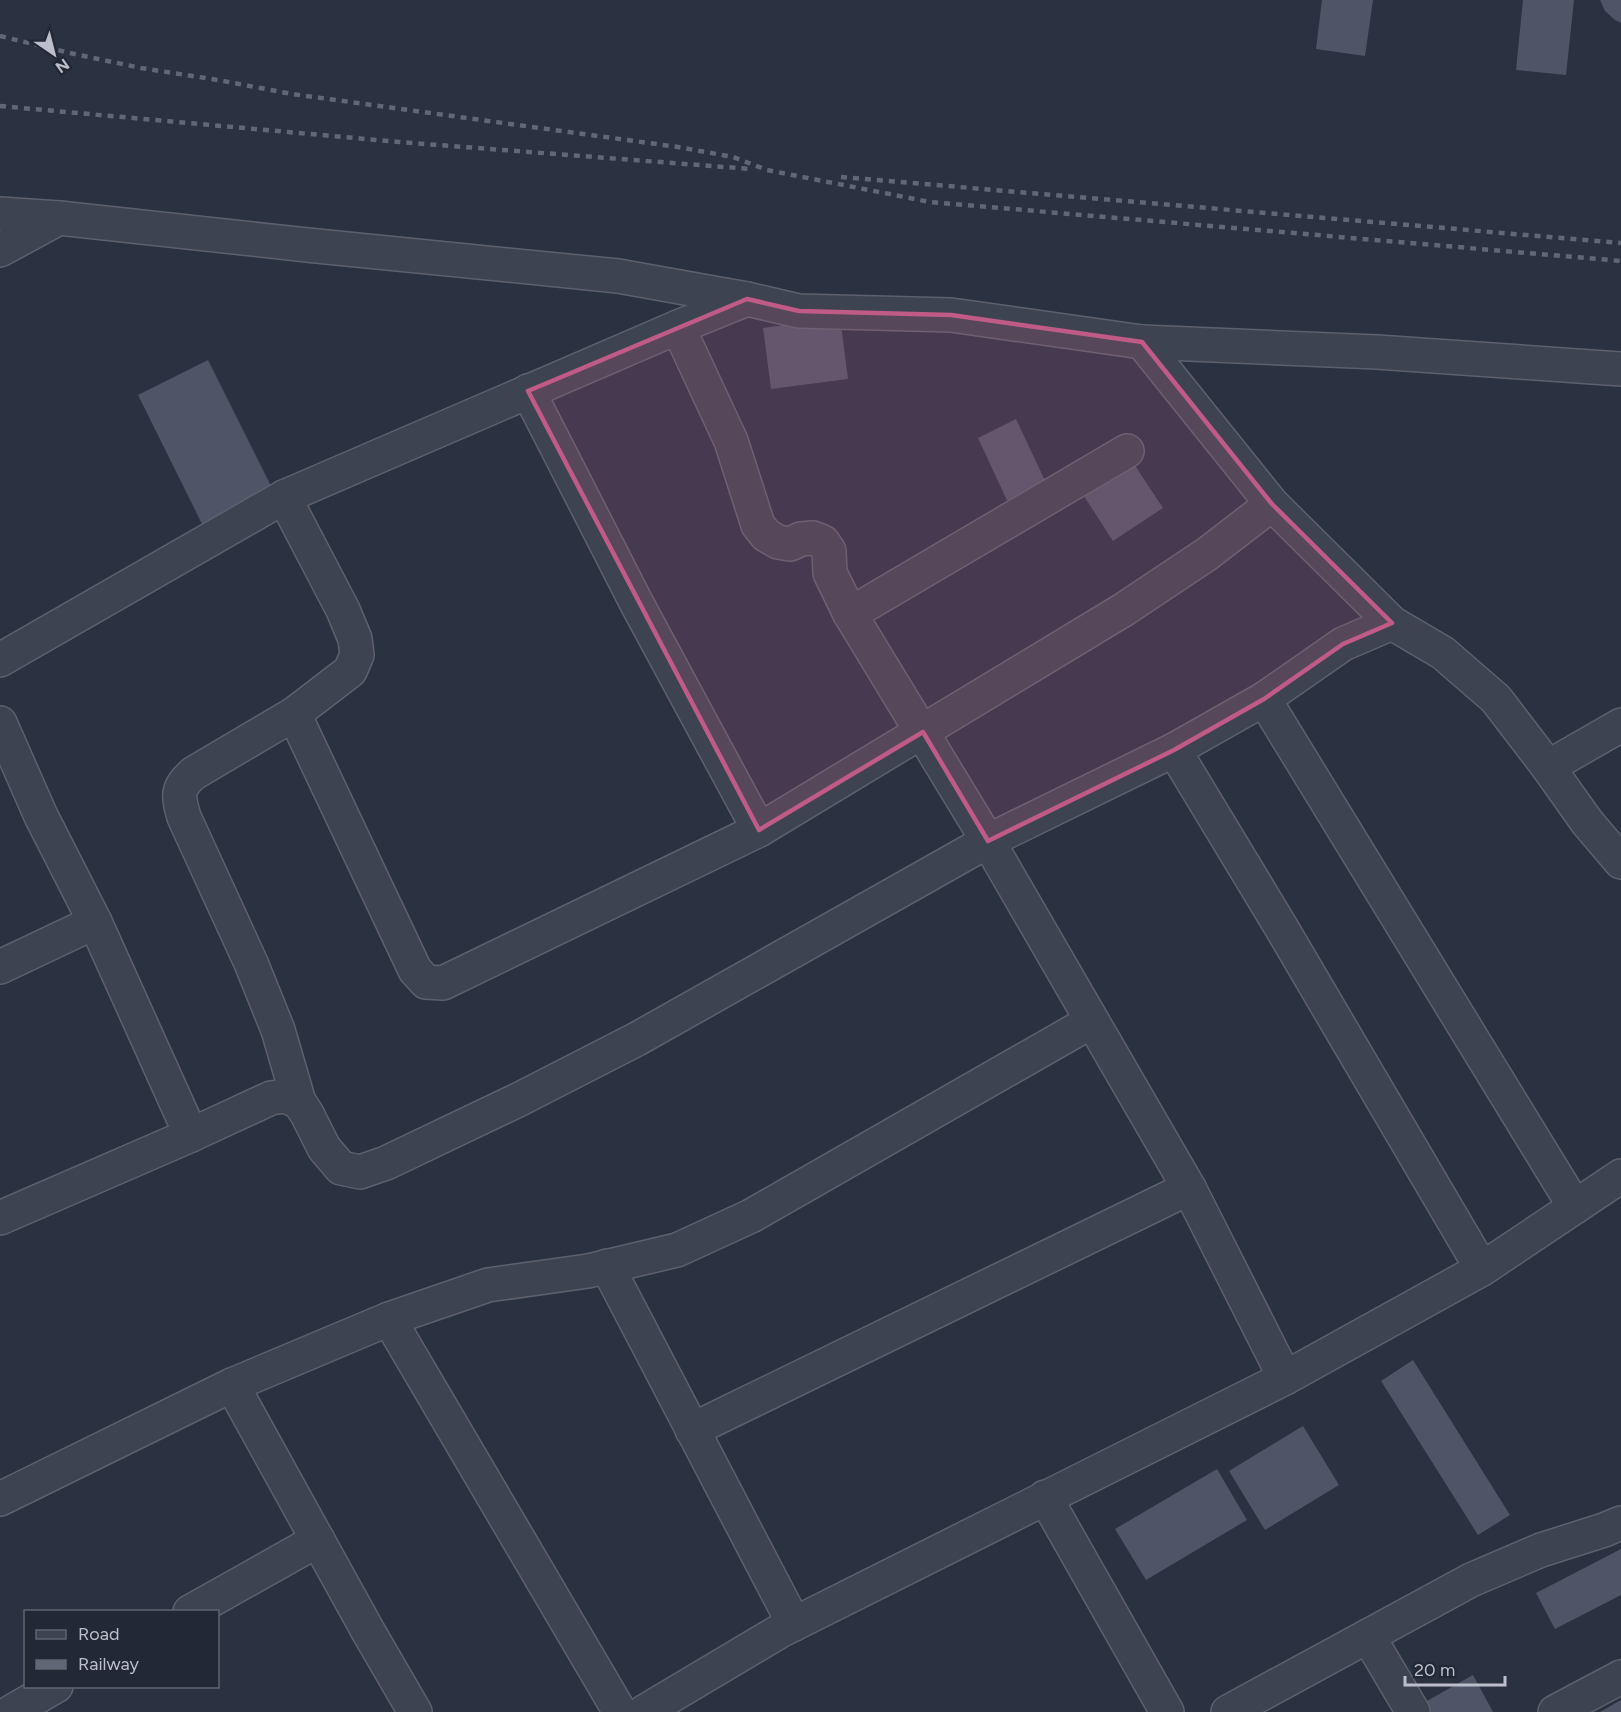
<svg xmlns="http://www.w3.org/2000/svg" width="1621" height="1712" font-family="Figtree,sans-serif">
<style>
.building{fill:#4f5567}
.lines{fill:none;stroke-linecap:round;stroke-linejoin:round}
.minor-casing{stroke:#5d616e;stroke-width:36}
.tertiary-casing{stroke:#5d616e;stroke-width:36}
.minor{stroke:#3e4351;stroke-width:33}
.tertiary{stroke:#3e4351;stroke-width:33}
.rail{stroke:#616777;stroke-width:4.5;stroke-dasharray:6 6;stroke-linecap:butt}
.marked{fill:#c05b88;fill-opacity:0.2;stroke:#c05b88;stroke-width:4.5;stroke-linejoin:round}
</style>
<rect width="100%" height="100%" fill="#2a3141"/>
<!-- building -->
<g class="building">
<path d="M1322 0H1373L1365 56 1316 49Z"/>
<path d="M1523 0H1574L1566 75 1516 70Z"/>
<path d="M1600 0H1621V23L1615 20 1605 11Z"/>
<path d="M840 317 848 379 771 389 763 328Z"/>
<path d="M208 360 272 488 202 524 138 395Z"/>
<path d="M1016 419 1049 489 1010 507 978 438Z"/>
<path d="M1130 458 1163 508 1113 541 1080 490Z"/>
<path d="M1413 1360 1510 1515 1478 1535 1381 1381Z"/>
<path d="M1303 1426 1339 1485 1265 1530 1229 1471Z"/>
<path d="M1217 1469 1247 1520 1146 1580 1115 1529Z"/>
<path d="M1621 1549V1595L1555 1629 1536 1593Z"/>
<path d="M1473 1675 1493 1712H1422L1418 1706Z"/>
<path d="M1621 1700V1712H1600Z"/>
</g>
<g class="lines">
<defs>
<g id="minor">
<path d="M0 214 59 218 307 245 618 276 747 299"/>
<path d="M0 250 59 218"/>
<path d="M678 327 731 441 758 525 766 535 778 542 790 544 801 539 813 538 823 542 829 551 830 573 850 614 988 841 1189 1188 1285 1378"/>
<path d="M1142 342 1272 504 1392 623 1443 653 1496 699 1548 767 1587 822 1621 862"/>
<path d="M528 391 637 604 759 830"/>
<path d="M284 497 343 610 355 639 357 655 350 671 294 714 194 773C176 788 178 796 184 817L251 963 278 1030 299 1102"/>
<path d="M850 614 1127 451"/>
<path d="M0 660 284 497 678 327 747 299 799 311 951 315 1142 342 1377 352 1621 369"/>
<path d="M1264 699 1575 1207"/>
<path d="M294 714 415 970 426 982 443 983 759 830 1123 610 1207 554 1272 504"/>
<path d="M0 723 41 816 95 922 191 1135 271 1098 285 1096 299 1102 307 1114 324 1148 341 1168 360 1172 386 1163 518 1100 637 1039 988 841 1174 750 1264 699 1343 644 1392 623"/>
<path d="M1174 750 1281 927 1482 1269"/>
<path d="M1548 767 1621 725"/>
<path d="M0 967 95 922"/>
<path d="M0 1218 191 1135"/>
<path d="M607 1266 794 1624"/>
<path d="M389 1319 620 1712"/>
<path d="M232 1385 368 1631 415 1712"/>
<path d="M692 1430 1189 1188"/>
<path d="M1045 1497 1167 1712"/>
<path d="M0 1499 232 1385 389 1319 488 1285 588 1271 677 1250 751 1216 1092 1021"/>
<path d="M190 1612 318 1540"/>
<path d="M1368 1636 1413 1712"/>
<path d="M11 1712 56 1686"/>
<path d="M1228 1712 1471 1580 1541 1550 1604 1530 1621 1523"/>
<path d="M1555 1712 1621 1677"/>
</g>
<path id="tertiary" d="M644 1712 780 1631 1285 1378 1482 1269 1621 1176"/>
</defs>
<!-- minor casing -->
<use href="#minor" class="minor-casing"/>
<!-- tertiary casing -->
<use href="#tertiary" class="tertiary-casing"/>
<!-- minor -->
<use href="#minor" class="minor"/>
<!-- tertiary -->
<use href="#tertiary" class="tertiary"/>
<!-- rail -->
<g class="rail">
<path d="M0 36 70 53 141 68 218 80 292 94 678 147 733 157 767 170 930 202 1621 261"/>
<path d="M0 106 399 142 751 169"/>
<path d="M841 177 1621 243"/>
</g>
</g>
<!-- marked area -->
<path class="marked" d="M747 299 799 311 951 315 1142 342 1272 504 1392 623 1343 644 1264 699 1174 750 988 841 923 732 759 830 528 391Z"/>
<!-- legend -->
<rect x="24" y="1610" width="195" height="78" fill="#232836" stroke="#606472" stroke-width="1.5"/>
<rect x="36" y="1630" width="30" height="9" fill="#3e4351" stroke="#606472" stroke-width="1.5"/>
<text x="78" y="1640" font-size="18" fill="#bcbfcb">Road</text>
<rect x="36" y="1660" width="30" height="9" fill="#616777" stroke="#606472" stroke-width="1.5"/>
<text x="78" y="1670" font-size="18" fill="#bcbfcb">Railway</text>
<!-- north arrow -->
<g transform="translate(54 54) rotate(145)" stroke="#232836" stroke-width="4.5" paint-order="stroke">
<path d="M0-4.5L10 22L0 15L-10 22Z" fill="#bcbfcb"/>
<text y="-9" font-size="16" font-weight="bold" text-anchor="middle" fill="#bcbfcb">N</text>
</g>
<!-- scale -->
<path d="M1405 1676v9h100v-9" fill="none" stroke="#bcbfcb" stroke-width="3"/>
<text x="1414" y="1676" font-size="18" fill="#bcbfcb" stroke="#232836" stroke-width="4.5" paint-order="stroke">20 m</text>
</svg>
